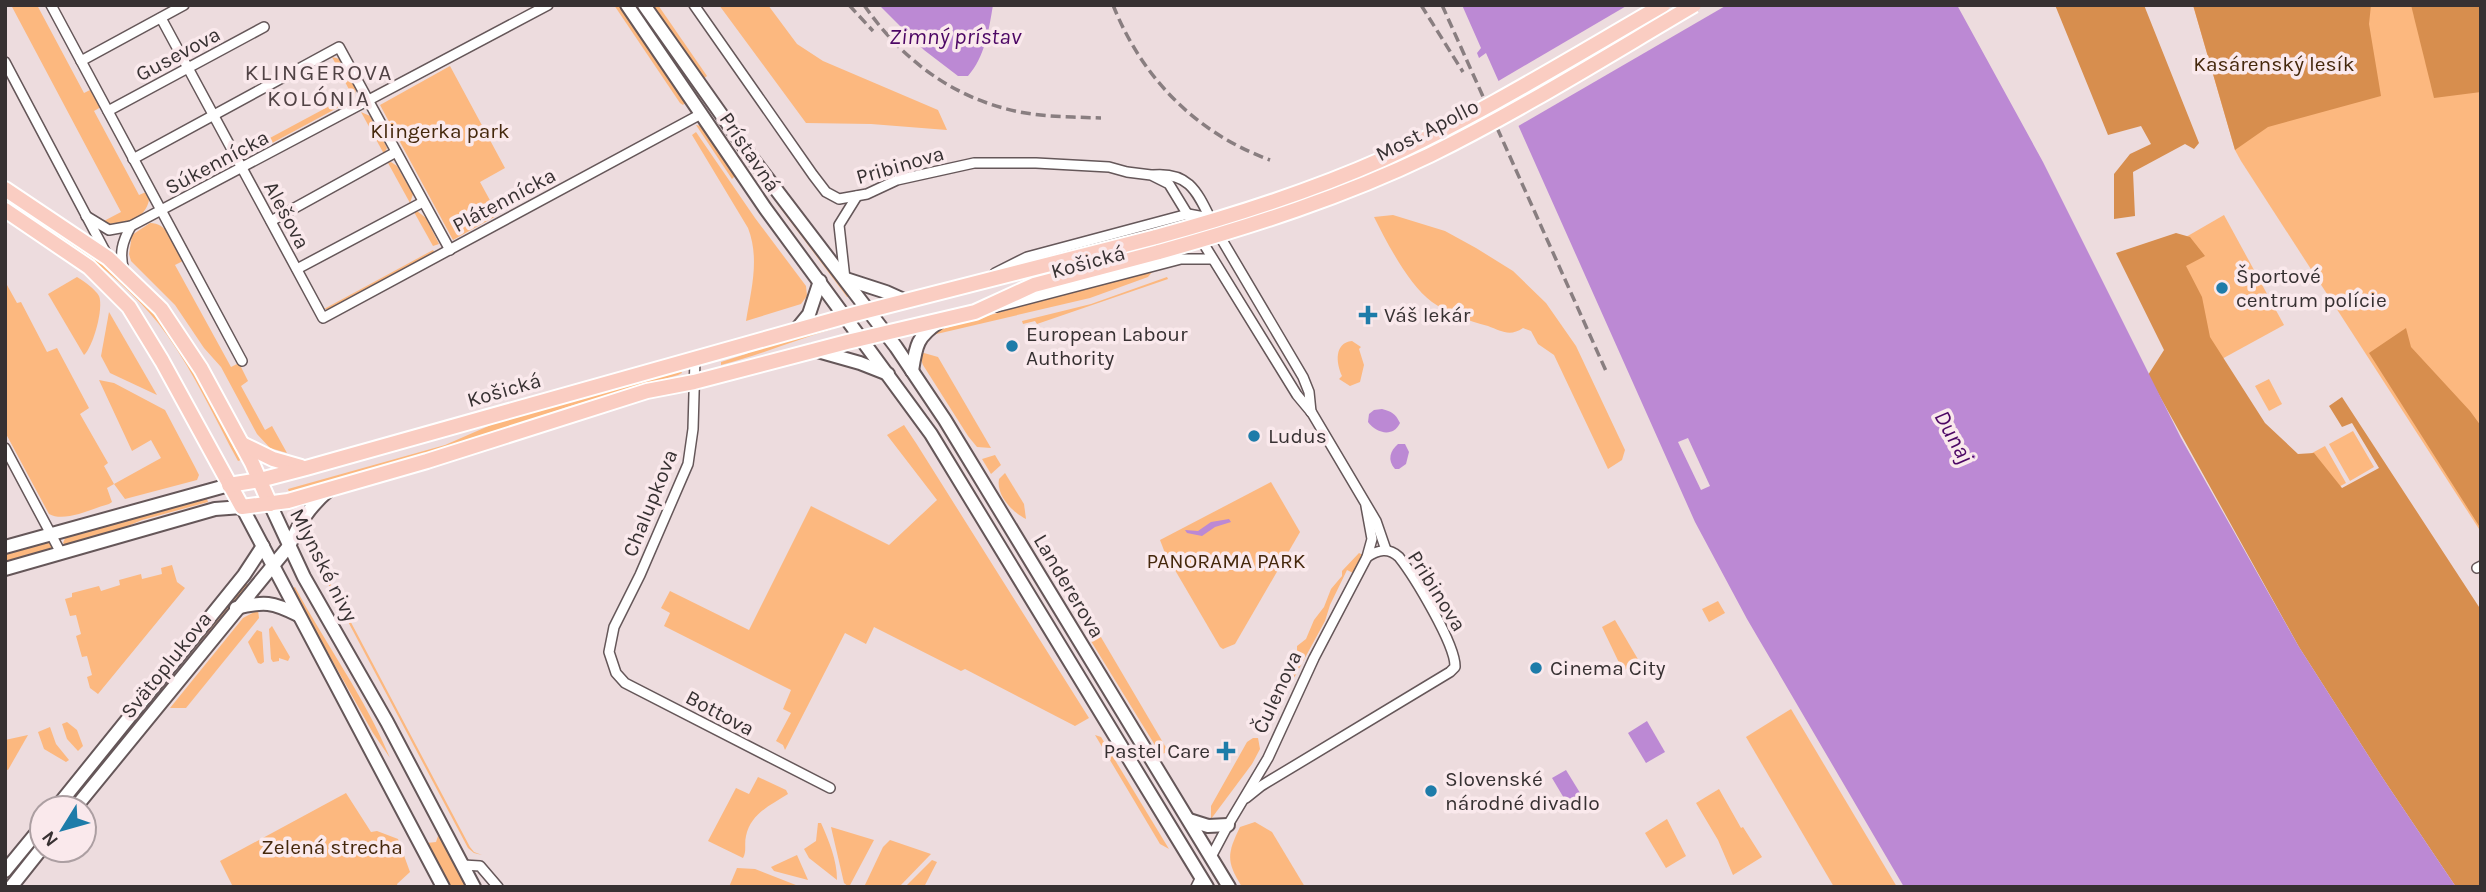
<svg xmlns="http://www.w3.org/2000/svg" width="2486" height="892" font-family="Karla,sans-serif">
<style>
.green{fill:#fcb87f}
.forest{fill:#d78e4e}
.water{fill:#bc89d4}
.pier{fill:#eddcde}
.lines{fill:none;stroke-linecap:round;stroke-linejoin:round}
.street-casing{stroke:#655759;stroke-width:12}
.secondary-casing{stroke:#655759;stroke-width:16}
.primary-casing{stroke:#fff;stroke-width:18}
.street{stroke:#fff;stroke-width:9}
.secondary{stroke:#fff;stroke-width:12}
.primary{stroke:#facdc2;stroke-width:14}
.rail{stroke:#897e80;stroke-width:3.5;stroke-dasharray:10 5;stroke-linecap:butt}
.primary-bridge-casing{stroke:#fff;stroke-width:18;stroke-linecap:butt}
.primary-bridge{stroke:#facdc2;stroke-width:14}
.poi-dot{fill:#1e7ca9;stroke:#fae9ec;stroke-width:2.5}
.labels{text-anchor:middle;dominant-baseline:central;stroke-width:7;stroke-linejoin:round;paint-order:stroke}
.street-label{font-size:21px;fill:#373132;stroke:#fae9ec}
.park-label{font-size:21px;fill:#45280c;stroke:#fae9ec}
.poi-label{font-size:21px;fill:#373132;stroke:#fae9ec;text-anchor:start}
.water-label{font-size:23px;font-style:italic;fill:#4d0765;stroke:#fae9ec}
.neighbourhood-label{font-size:23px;letter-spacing:2px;fill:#514345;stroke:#fae9ec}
</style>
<rect width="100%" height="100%" fill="#eddcde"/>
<!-- green -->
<g class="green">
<path d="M11 5H37L84 93 90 90 101 107 94 111 139 195 146 192 149 200C145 221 120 228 102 222L121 212Z"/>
<path d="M614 5H619L685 103 683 105 680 103Z"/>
<path d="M652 5H658L707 76 703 79Z"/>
<path d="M719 5H768L797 44 823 61 938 110 947 130 871 124 806 123Z"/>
<path d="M2193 5H2481V532L2241 161 2235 150Z"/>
<path d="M332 57 340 59 356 89 354 99Z"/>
<path d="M450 66 505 168 480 182 498 215 453 240 380 105Z"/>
<path d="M350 95 352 100 250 155 245 157 240 154Z"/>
<path d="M361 112 370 116 385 144 387 148 384 154Z"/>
<path d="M696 125 702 126 735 176 732 179Z"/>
<path d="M696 132 755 218 806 286 807 296 801 304 746 321C751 290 760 259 748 228L692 135Z"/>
<path d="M391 162 397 166 413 194 410 203 388 163Z"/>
<path d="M781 204 851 296 847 297 778 205Z"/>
<path d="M417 211 426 218 439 244 433 246 414 212Z"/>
<path d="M1393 215 1445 231 1476 248 1513 271 1546 303 1576 346 1625 450 1622 460 1608 469 1554 355 1538 344 1531 331 1523 328C1510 337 1501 331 1488 326 1468 321 1449 314 1432 302 1409 285 1387 243 1374 217Z"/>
<path d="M2224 215 2284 325 2220 360 2160 252Z"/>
<path d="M150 223C169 223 175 246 183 261L175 265 231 367 239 363 248 381 241 386 265 430 272 426 287 453 270 448 257 434 221 367 204 348 175 305 131 261 129 254 132 235Z"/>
<path d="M58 232C99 259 136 290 166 329 196 369 218 416 241 460L238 461C215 419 195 374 167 335 138 294 98 262 57 235Z"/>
<path d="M433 250 435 253 329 309H324Z"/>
<path d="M1153 271 1148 277 1090 298 928 336 939 330 1066 293Z"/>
<path d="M77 277C84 281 95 289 99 296 104 308 93 347 84 355L48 294Z"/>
<path d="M1167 277 1168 279 1037 324 1035 321 1023 324 1022 321 1091 304Z"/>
<path d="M7 285 17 303 21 302 47 352 57 348 89 408 80 414 108 463 104 466 114 484 161 458 151 440 132 451 99 380 114 383 165 410 195 467 199 475 197 480 125 499 114 484 107 488 112 502 109 504C93 508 65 523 49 514L5 432Z"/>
<path d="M109 312 157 395 110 373 101 356Z"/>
<path d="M831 326 833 329C795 340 760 355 721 365V362L746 354 764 345Z"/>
<path d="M1352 341 1361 347 1359 349 1364 365 1360 382 1350 386 1339 379 1342 376C1336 363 1334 343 1352 341Z"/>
<path d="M924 353 938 357 991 448 977 447 968 436 923 365 919 354Z"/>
<path d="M680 369 682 373 678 375 567 407 466 442 289 492 288 489 445 445 500 421Z"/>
<path d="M2269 379 2282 404 2269 411 2255 386Z"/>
<path d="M904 425 916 443 1089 718 1075 726 965 669 961 671 874 627 866 644 845 633 785 750 783 745 776 741 791 713 783 709 791 690 664 626 670 613 661 608 670 591 749 630 811 506 889 545 937 500 887 435Z"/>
<path d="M2353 431 2374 467 2350 481 2329 444Z"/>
<path d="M2325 446 2346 483 2322 496 2301 459Z"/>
<path d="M995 455 1001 465 991 474 982 459Z"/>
<path d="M1005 473 1024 504 1026 519C1012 512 996 495 999 479Z"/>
<path d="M1271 482 1300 532 1235 644 1223 649 1220 647 1165 553 1160 540Z"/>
<path d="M206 496 208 502 142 520 107 535 66 546 63 543 66 536Z"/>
<path d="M46 541 53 545 51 550 5 563V552Z"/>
<path d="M1043 547 1053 556 1071 588 1065 592 1042 556Z"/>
<path d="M1359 553 1363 555 1355 574 1347 570 1330 605 1325 621 1282 700 1274 696 1297 655V646L1306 639 1314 620 1324 607 1331 589 1342 576V571Z"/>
<path d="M172 565 177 582 185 588 98 694 90 688 87 677 92 675 87 656 82 657 76 636 81 634 76 615 70 616 65 599 72 597V593L99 586 101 591 120 585 119 580 141 574 142 579 162 574 161 568Z"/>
<path d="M328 579 470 847 474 852 482 855 474 853 468 848 326 580Z"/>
<path d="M245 582 248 585 181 665Z"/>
<path d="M295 587C326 645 365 697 390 758L373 733 292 589Z"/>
<path d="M1718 601 1725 613 1709 622 1702 609Z"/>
<path d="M258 610 259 618 186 708H170L243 618Z"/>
<path d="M1615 620 1639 661 1623 671 1602 627Z"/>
<path d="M272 626 290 657 288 661 279 658V661L273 662 271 659 269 629Z"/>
<path d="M1095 627 1168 751 1161 755 1086 633Z"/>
<path d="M257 630 262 632 264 662 261 664 258 663 248 642Z"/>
<path d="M1791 709 1897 887H1834L1746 737Z"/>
<path d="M67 722 77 730 83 746 78 751 67 739 62 724Z"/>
<path d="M50 727 56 744 69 760 66 762 44 749 38 732Z"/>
<path d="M28 735 8 770 5 769V740Z"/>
<path d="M1095 735 1101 737 1169 849 1160 844Z"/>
<path d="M1253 738H1258L1260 749 1252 764 1211 819V806L1247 742Z"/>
<path d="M758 777 786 790 788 794C771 805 751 813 746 836 744 844 747 851 743 858L708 841 736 788 749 794Z"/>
<path d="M1719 789 1741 828 1743 827 1762 857 1733 875 1718 840 1696 803Z"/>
<path d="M346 793 371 832 377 831 398 839 410 872 397 884 398 887H233L220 861Z"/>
<path d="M1667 819 1686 856 1666 868 1645 833Z"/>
<path d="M1255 822 1272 832 1305 887H1242C1226 861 1227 854 1240 827Z"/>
<path d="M818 823H821C829 841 837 860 837 880L809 858 804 849 816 841Z"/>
<path d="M831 827 874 840 849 887 844 883Z"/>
<path d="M439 833 467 887H449L427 843 436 842Z"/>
<path d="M890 840 931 854 899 887H864L883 847Z"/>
<path d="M797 855 808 880 774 871 771 867Z"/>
<path d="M932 860 937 862 924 887H905Z"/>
<path d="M737 868 755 869 801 887H729Z"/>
</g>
<!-- forest -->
<g class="forest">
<path d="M2055 5H2144L2199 143 2194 149 2185 144 2133 172 2135 216 2114 219V174L2130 154 2151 144 2141 126 2108 135Z"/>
<path d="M2193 5H2371L2369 24 2381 96 2268 127 2235 150Z"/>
<path d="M2411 5H2481V92L2434 98Z"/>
<path d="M2176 233 2190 237 2205 256 2186 266 2202 297 2210 337 2265 423 2298 454 2314 453 2342 488 2379 468 2352 423 2342 427 2329 406 2342 397 2481 610V887H2456L2382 777 2299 647 2148 375 2164 350 2116 253Z"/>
<path d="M2406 328 2411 347 2470 411 2481 426V529L2369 353Z"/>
</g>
<!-- water -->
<g class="water">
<path d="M879 5H993C989 29 985 57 968 76H958L924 50Z"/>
<path d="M1462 5H1957L2043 162 2181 438 2299 647 2382 777 2456 887H1904L1747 619 1695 522 1486 53 1479 58 1477 53 1481 48Z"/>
<path d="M1382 409C1392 412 1395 413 1400 423 1393 438 1376 433 1368 422L1369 414 1374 410Z"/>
<path d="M1398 444H1405L1409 452 1406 464 1399 469H1395C1387 460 1390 451 1398 444Z"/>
<path d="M1229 519 1231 522 1215 527 1202 536 1187 533 1185 530 1198 531 1211 522Z"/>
<path d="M1647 721 1665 752 1646 763 1628 733Z"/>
<path d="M1566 770 1585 801 1571 810 1552 778Z"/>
</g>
<!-- pier -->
<g class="pier">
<path d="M1628 5H1727L1515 128 1495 83Z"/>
<path d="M1688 438 1710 486 1701 490 1678 442Z"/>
</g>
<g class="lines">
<defs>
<g id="street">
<path d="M51 5 242 361"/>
<path d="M694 5 813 175 826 192 839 199 867 194 897 180 974 163H1036L1109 167 1127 172 1151 175 1169 184 1191 220"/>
<path d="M161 18 323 318 701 114"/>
<path d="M81 61 184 5"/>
<path d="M5 62 106 253"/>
<path d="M108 111 264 27"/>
<path d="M133 159 339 47 450 250"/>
<path d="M1153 175C1187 172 1196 189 1210 218"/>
<path d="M86 216 109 230 131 226 548 5"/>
<path d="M271 221 396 152"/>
<path d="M1222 240 1303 377 1309 392 1311 412"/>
<path d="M1205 246 1297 395 1312 413 1376 521 1386 550"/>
<path d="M297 269 423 202"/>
<path d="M124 271C119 254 122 242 131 226"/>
<path d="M995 273 1027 257 1188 214 1210 218"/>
<path d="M845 279 839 225 857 196"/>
<path d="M997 307 1181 259H1212"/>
<path d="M695 359 693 429 688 464 640 575 614 627 609 652 616 673 625 683 830 788"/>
<path d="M5 448 61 553"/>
<path d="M2477 568 2481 566"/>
<path d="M1246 798 1261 786 1450 672 1455 667C1456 645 1414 576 1399 557 1388 547 1378 550 1367 557"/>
<path d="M1211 857 1228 825 1268 758 1314 658 1367 557 1372 539 1366 506"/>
<path d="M463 865 480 866 498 887"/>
<path d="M1196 887 1201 877"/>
</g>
<g id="secondary">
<path d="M627 5 765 208 931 434 1207 887"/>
<path d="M644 5 752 158 896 347 945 420 1229 887"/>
<path d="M846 279 886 292 906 301"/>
<path d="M796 330 809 314 820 281"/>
<path d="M814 350 860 363 888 374"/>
<path d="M912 371C916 345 917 337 939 322"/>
<path d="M270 504 304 577 387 722 474 887"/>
<path d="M5 547 229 485"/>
<path d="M5 569 215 509 242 507 443 887"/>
<path d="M236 608C264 601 273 602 298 615"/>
<path d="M56 808 244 575 263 546"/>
<path d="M75 808 289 546C299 523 309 507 329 490"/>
<path d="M1189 820 1208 826 1228 825"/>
<path d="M5 871 42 826"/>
<path d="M11 887 42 848"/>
</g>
<g id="primary">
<path d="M5 189 108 258 161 309 201 369 252 463 270 504"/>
<path d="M5 210 89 267 129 307 162 361 242 507 288 501 427 461 647 391 694 382 847 342 975 312 1034 285 1159 252"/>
<path d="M242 444 273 459 301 467"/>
<path d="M229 485 260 480 306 468 847 316 1156 237"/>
</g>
</defs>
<!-- street casing -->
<use href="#street" class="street-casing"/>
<!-- secondary casing -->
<use href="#secondary" class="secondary-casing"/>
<!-- primary casing -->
<use href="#primary" class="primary-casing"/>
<!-- street -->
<use href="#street" class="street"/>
<!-- secondary -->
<use href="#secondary" class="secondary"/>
<!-- primary -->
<use href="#primary" class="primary"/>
<!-- rail -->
<g class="rail">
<path d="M849 5 873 31"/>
<path d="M864 5C902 60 954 99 1020 112 1046 117 1074 117 1101 118"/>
<path d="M1113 5C1142 78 1196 133 1270 160"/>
<path d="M1421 5 1463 72"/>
<path d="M1442 5 1606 371"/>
</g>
<defs>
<g id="primary-bridge">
<path d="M1156 237C1233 216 1309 192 1383 159 1479 115 1571 58 1663 5"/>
<path d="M1159 252C1252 226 1343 197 1430 155 1521 110 1607 56 1694 5"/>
</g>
</defs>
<!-- primary-bridge casing -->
<use href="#primary-bridge" class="primary-bridge-casing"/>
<!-- primary-bridge -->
<use href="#primary-bridge" class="primary-bridge"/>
</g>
<!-- markers -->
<g class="poi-dot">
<circle cx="2222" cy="288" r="7"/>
<path d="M1364.5 304.5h7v7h7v7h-7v7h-7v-7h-7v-7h7z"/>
<circle cx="1012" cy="346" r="7"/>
<circle cx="1254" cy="436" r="7"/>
<circle cx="1536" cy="668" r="7"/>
<path d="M1222.5 740.5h7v7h7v7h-7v7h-7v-7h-7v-7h7z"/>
<circle cx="1431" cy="791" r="7"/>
</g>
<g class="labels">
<!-- street labels -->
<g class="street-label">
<text transform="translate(178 54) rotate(-28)">Gusevova</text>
<text transform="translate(1427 130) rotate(-27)">Most Apollo</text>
<text transform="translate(750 152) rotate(56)">Prístavná</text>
<text transform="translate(217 162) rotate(-28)">Súkennícka</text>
<text transform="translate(900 165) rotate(-16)">Pribinova</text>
<text transform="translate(504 200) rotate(-28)">Plátennícka</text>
<text transform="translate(287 215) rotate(62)">Alešova</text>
<text transform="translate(1088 262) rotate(-15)">Košická</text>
<text transform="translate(504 390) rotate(-16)">Košická</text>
<text transform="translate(650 503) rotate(-68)">Chalupkova</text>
<text transform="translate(324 565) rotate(63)">Mlynské nivy</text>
<text transform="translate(1069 586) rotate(59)">Landererova</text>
<text transform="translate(1437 591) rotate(58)">Pribinova</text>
<text transform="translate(166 665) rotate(-51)">Svätoplukova</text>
<text transform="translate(1277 692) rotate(-65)">Čulenova</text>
<text transform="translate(720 713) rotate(28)">Bottova</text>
</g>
<!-- park labels -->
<g class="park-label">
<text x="2274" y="64">Kasárenský lesík</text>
<text x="440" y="131">Klingerka park</text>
<text x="1226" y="561">PANORAMA PARK</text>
<text x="332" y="847">Zelená strecha</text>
</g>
<!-- poi labels -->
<g class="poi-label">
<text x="2236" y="276">Športové<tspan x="2236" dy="24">centrum polície</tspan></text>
<text x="1384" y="315">Váš lekár</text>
<text x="1026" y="334">European Labour<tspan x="1026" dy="24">Authority</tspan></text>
<text x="1268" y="436">Ludus</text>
<text x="1550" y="668">Cinema City</text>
<text x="1210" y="751" text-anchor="end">Pastel Care</text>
<text x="1445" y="779">Slovenské<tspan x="1445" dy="24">národné divadlo</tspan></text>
</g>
<!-- water labels -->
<g class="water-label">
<text x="955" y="36">Zimný prístav</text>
<text transform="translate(1954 437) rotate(61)">Dunaj</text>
</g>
<!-- neighbourhood labels -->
<g class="neighbourhood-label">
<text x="319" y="72">KLINGEROVA<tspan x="319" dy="26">KOLÓNIA</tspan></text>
</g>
</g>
<!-- border -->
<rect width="2486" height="892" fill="none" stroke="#373132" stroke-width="14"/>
<!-- north arrow -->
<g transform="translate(63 829) rotate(233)"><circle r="33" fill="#fae9ec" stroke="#ac9fa2" stroke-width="2"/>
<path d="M0-5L12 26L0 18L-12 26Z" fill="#1e7ca9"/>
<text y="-10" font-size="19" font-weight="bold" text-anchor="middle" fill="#373132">N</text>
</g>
</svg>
